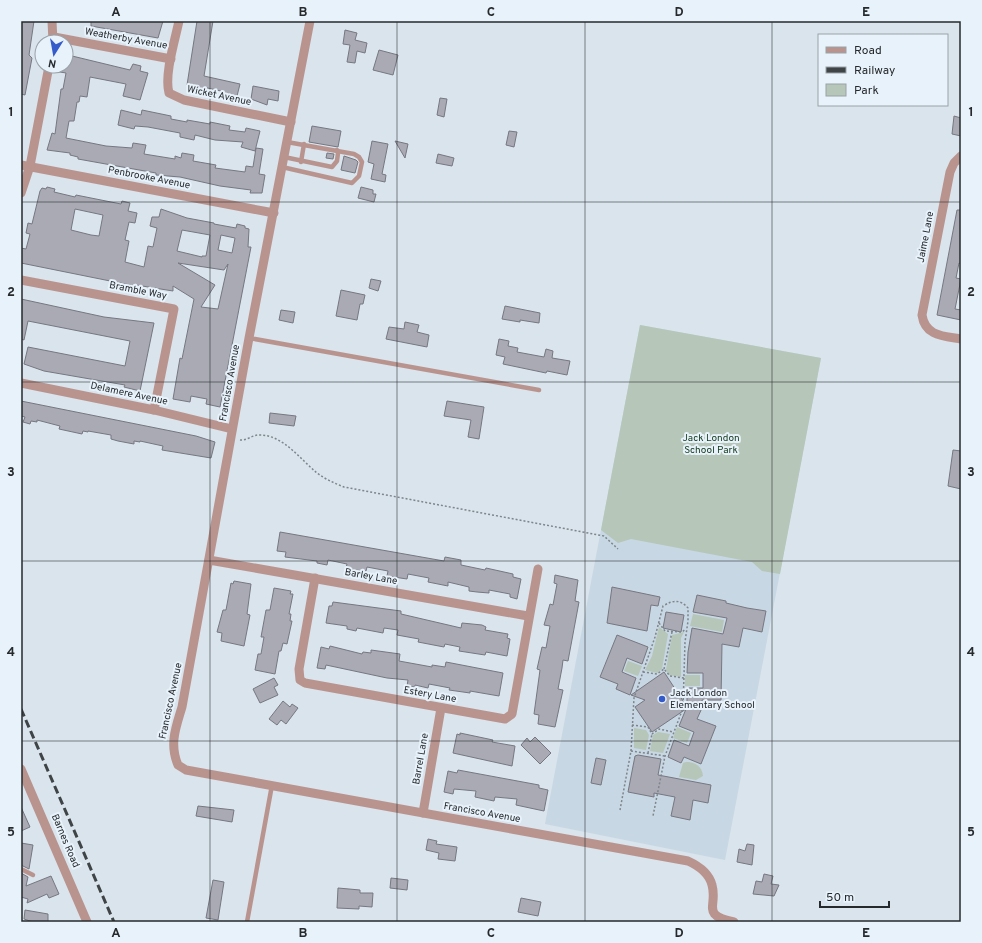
<svg xmlns="http://www.w3.org/2000/svg" width="982" height="943" font-family="Overpass,sans-serif">
<style>
.built{fill:#c7d7e3}
.green{fill:#b6c6b8}
.building{fill:#a9aab4;stroke:#767781;fill-rule:evenodd}
.lines{fill:none;stroke-linecap:round;stroke-linejoin:round}
.path{stroke:#7e858b;stroke-width:1.5;stroke-dasharray:2 2;stroke-linecap:butt}
.lane{stroke:#b9948f;stroke-width:4.5}
.street{stroke:#b9948f;stroke-width:9}
.rail{stroke:#3f4447;stroke-width:3;stroke-dasharray:8 4;stroke-linecap:butt}
.grid{fill:none;stroke:#262a2d;stroke-width:1;stroke-opacity:0.55}
.poi-dot{fill:#355bcb;stroke:#e8f2fa;stroke-width:1.5}
.labels{text-anchor:middle;dominant-baseline:central;stroke-width:4;stroke-linejoin:round;paint-order:stroke}
.street-label{font-size:10px;fill:#262a2d;stroke:#e8f2fa}
.park-label{font-size:10px;fill:#113819;stroke:#e8f2fa}
.poi-label{font-size:10px;fill:#262a2d;stroke:#e8f2fa;text-anchor:start}
.neatline{fill:none;stroke:#262a2d;stroke-width:1.5}
.grid-label{font-size:13px;text-anchor:middle;font-weight:bold;fill:#262a2d}
</style>
<rect width="100%" height="100%" fill="#dae4ec"/>
<!-- built -->
<path class="built" d="M640 325 821 358 725 860 545 824Z"/>
<!-- green -->
<g class="green">
<path d="M640 325 821 358 780 574 762 571 752 562 631 539 618 543 601 530Z"/>
<path d="M693 614 724 620 722 632 690 626Z"/>
<path d="M659 627 668 634 662 669 657 673 645 670 652 656Z"/>
<path d="M684 632 681 638V677L669 675 666 670 672 635Z"/>
<path d="M628 661 642 666 638 676 624 671Z"/>
<rect x="685" y="675" width="15" height="11"/>
<path d="M677 727 691 733 687 743 673 738Z"/>
<path d="M634 728 646 730 649 735 646 750 634 748Z"/>
<path d="M658 732 670 734 663 753 650 751 653 735Z"/>
<path d="M686 762C695 762 702 766 703 776L696 780 679 777 683 763Z"/>
</g>
<!-- building -->
<g class="building">
<path d="M21 21H34L29 55 32 58 25 95 21 94Z"/>
<path d="M91 21H163L158 38 91 26Z"/>
<path d="M197 21H213L204 76 240 84 237 96 220 95 221 91 203 87V91L192 90V86L187 85Z"/>
<path d="M345 30 357 33 355 40 367 43 365 53 357 51 355 63 347 62 350 45 343 44Z"/>
<path d="M379 50 398 55 393 75 373 70Z"/>
<path d="M68 55 130 70 133 64 141 66 140 71 148 73 140 100 123 96 126 84 90 77 87 97 80 96 79 102H77L74 121H69L66 138 106 146 132 148 133 143 146 145 144 154 175 159V156L181 158 182 153 194 155 193 161 216 165 215 168 245 172 246 166 253 167 256 148 263 149 259 174 265 175 262 193H250L251 190 220 186 180 177 156 175V173L78 159V157L70 155V153L47 150 52 133 55 134 61 89H63L66 73 54 71 55 66H66V58L68 59Z"/>
<path d="M253 86 279 91 278 101 268 99 267 105 251 99Z"/>
<path d="M440 98 447 99 444 117 437 115Z"/>
<path d="M121 110 141 115 142 110 171 116V119L187 122V120L210 124V122L230 126 229 130 245 132 246 128 260 131 255 151 241 147 243 142 215 140 195 135 194 140 180 137V133L148 127 135 126 134 129 118 125Z"/>
<path d="M954 116 961 118V136L952 134Z"/>
<path d="M312 126 341 131 338 147 309 142Z"/>
<path d="M509 131 517 132 514 147 506 145Z"/>
<path d="M372 141 388 144 382 174 386 175 385 182 371 179 374 164 368 162Z"/>
<path d="M395 141 408 144 405 158Z"/>
<path d="M327 153 334 154 333 159 326 158Z"/>
<path d="M438 154 454 158 452 166 436 163Z"/>
<path d="M344 156 356 160 358 162 355 173 341 170Z"/>
<path d="M47 187 55 189 54 192 75 197 76 195 121 204 122 201 130 203 128 211 137 213 135 223 129 222 125 240 129 241 125 262 144 267 148 246 153 247 157 228 150 226 152 217H159L161 209 187 218 214 223V224L236 228 237 224 245 226V228L249 229 248 247H251L220 407 206 404 207 399 191 396 190 402 173 399 180 358 182 359 194 299 173 286V291L136 285 135 286 21 263V248L26 249 30 234 26 233 28 223 32 224 40 191 42 188 46 189ZM75 209 103 215 99 236 91 235 71 230ZM182 230 210 235 206 256H202V257L177 251ZM221 235 235 238 232 253 218 250ZM178 263 224 270 228 264 218 309 201 307 215 285Z"/>
<path d="M361 187 373 190V194H376L374 202 358 198Z"/>
<path d="M957 210H961V264L959 263 956 278 961 279 955 309 961 310V320L937 315Z"/>
<path d="M371 279 381 281 378 291 369 288Z"/>
<path d="M341 290 365 295 363 304H360L357 320 336 316Z"/>
<path d="M21 299 104 317 154 323 140 391 124 387 125 385 44 371 24 364 28 347 125 366 130 341 28 321 24 340 21 339Z"/>
<path d="M505 306 540 313 539 323 520 320V322L502 319Z"/>
<path d="M281 310 295 312 293 323 279 320Z"/>
<path d="M405 322 419 325 417 332 429 335 427 347 386 339 389 327 404 329Z"/>
<path d="M499 339 509 341 508 346 518 348 517 352 544 357 546 349 553 351 552 358 570 361 567 375 547 371 546 373 503 364 505 357 496 355Z"/>
<path d="M21 401 196 436 215 442 211 458 162 450 163 446 140 441V442L134 441V444L118 441 111 439V435L88 431V432L83 431 82 434 59 429 60 426 37 420V422L31 421 30 424 23 422 25 417 21 416Z"/>
<path d="M447 401 484 407 479 439 468 437 471 420 444 416Z"/>
<path d="M270 413 296 416 294 426 269 423Z"/>
<path d="M953 450 961 451V489L948 486Z"/>
<path d="M280 532 444 561 445 557 461 560V565L485 570 486 568 513 574V577L521 579 517 599 510 597V594L489 590V593L477 592 469 591V587L448 582V586L428 582 429 578 408 574 407 579 387 576 388 571 367 567 366 571 354 570 346 568 347 564 328 560 327 565 317 563V561L285 557 286 552 277 551Z"/>
<path d="M555 575 578 580 575 601 579 602 568 661 563 660 562 668 558 689 563 690 555 727 538 724 539 715 534 714 540 670 537 669 542 647 546 648 550 626 544 625 550 604 553 605 557 584 554 583Z"/>
<path d="M234 581 251 584 247 614 250 615 244 646 221 641 222 633 217 632 223 610H226L231 583 233 584Z"/>
<path d="M612 587 660 597 658 606 651 605 647 631 607 623Z"/>
<path d="M274 588 291 591 290 594H293L289 614H291L290 621H292L287 644 283 643 281 651H279L275 674 255 670 258 654H261L264 637H261L266 610H270Z"/>
<path d="M697 595 726 601V603L747 608 766 611 762 632 743 628 739 647 722 644 721 700H702V708L697 719 716 726 701 764 684 757 681 763 668 757 674 740 689 746 694 732 679 726 686 709 652 732 635 707 645 700 631 695 664 672 687 707V688H703V673H687L688 652 692 628 723 634 727 618 693 612Z"/>
<path d="M333 602 401 611V614L461 628 462 623 482 625 486 627 485 630 508 634 507 638 510 639 507 656 486 652 485 655 459 651 460 647 445 644 444 647 418 642 419 639 397 635 398 630 384 628 383 633 357 628 356 631 347 629V626L326 623 329 606H332Z"/>
<path d="M666 612 684 615 681 632 663 628Z"/>
<path d="M617 635 648 647 642 664 627 658 622 672 636 678 630 695 616 689 618 684 600 677Z"/>
<path d="M330 646 362 654 363 652 371 653V650L400 654 399 661 432 667V665L445 667 446 662 503 673 499 696 470 691V693L449 690 450 688 429 684 428 688 415 685V687L407 686 408 680 387 678 326 665 325 669 317 668 321 647 329 649Z"/>
<path d="M274 678 278 685 274 687 278 695 260 703 253 689Z"/>
<path d="M283 701 290 707 292 704 298 708 286 724 281 720 277 725 269 719Z"/>
<path d="M460 733 493 740 492 742 515 746 512 766 453 753 457 734 460 735Z"/>
<path d="M535 737 551 753 540 764 521 745 527 738 530 742Z"/>
<path d="M638 755 661 759 658 775 711 785 708 803 693 800 690 820 671 816 675 797 654 793V797L628 792 635 756Z"/>
<path d="M596 758 606 760 601 785 591 783Z"/>
<path d="M458 770 539 785V788L548 790 544 811 516 805 517 799 495 797 494 801 475 797 476 791 454 789 453 794 444 792 448 771 457 773Z"/>
<path d="M198 806 234 810 232 822 196 816Z"/>
<path d="M21 807 30 827 21 831Z"/>
<path d="M428 839 437 841 436 844 457 847 455 861 438 859 439 853 426 850Z"/>
<path d="M21 843 33 845 29 869 21 865Z"/>
<path d="M747 844 754 845 752 865 737 862 739 849 745 851Z"/>
<path d="M21 873 28 877 26 886 51 876 59 894 49 898 47 894 27 903 28 899 21 897Z"/>
<path d="M764 874 773 876 771 884 779 885 774 896 753 894 756 881 762 882Z"/>
<path d="M391 878 408 880 407 890 390 888Z"/>
<path d="M213 880 224 882 218 920 206 918Z"/>
<path d="M338 888 360 890V893H373L372 907 359 906V909L337 908Z"/>
<path d="M521 898 541 902 538 916 518 912Z"/>
<path d="M25 910 48 914V922H33L24 919Z"/>
</g>
<g class="lines">
<!-- path -->
<g class="path">
<path d="M240 440C247 441 253 434 261 435 284 436 300 459 317 473 325 479 334 483 344 487L604 536 618 549"/>
<path d="M659 623 665 631 682 632 686 629"/>
<path d="M664 669 672 632"/>
<path d="M643 672 657 674 664 669 670 676 684 678"/>
<path d="M632 725 648 727 652 734 659 729 673 732"/>
<path d="M631 751 665 756"/>
<path d="M648 753 652 734"/>
<path d="M620 810 631 751 634 698 655 637 663 606C673 600 680 599 688 608V621L685 642 683 708 665 756 653 816"/>
</g>
<!-- lane -->
<g class="lane">
<path d="M284 157 332 167 337 161 338 153 337 150"/>
<path d="M301 162 304 144"/>
<path d="M282 167 352 183 359 176 362 162 359 157 354 154 287 142"/>
<path d="M249 338 539 390"/>
<path d="M21 869 33 875"/>
<path d="M247 922 272 785"/>
</g>
<!-- street -->
<g class="street">
<path d="M52 21 53 42"/>
<path d="M179 21C175 40 164 75 169 93L184 100 291 122"/>
<path d="M310 21 249 338 182 707C176 727 169 744 178 765L186 770 688 861C699 866 709 873 712 885 718 906 700 915 734 922"/>
<path d="M54 37 171 59"/>
<path d="M961 156 954 163 950 172 922 315C925 336 943 336 961 339"/>
<path d="M21 165 274 213"/>
<path d="M21 193 30 166 49 66"/>
<path d="M21 280 174 309 154 410"/>
<path d="M21 383 154 410 232 429"/>
<path d="M209 560 528 616"/>
<path d="M315 578 299 669 300 680 305 683 505 719 512 714 538 569"/>
<path d="M21 769 87 922"/>
<path d="M423 813 441 708"/>
</g>
<!-- rail -->
<path class="rail" d="M21 709 114 922"/>
</g>
<!-- grid -->
<path class="grid" d="M210 21V922M397 21V922M585 21V922M772 21V922M21 202H961M21 382H961M21 561H961M21 741H961"/>
<!-- markers -->
<circle class="poi-dot" cx="662" cy="699" r="4"/>
<g class="labels">
<!-- street labels -->
<g class="street-label">
<text transform="translate(126 39) rotate(10)">Weatherby Avenue</text>
<text transform="translate(219 96) rotate(12)">Wicket Avenue</text>
<text transform="translate(149 178) rotate(11)">Penbrooke Avenue</text>
<text transform="translate(926 237) rotate(-79)">Jaime Lane</text>
<text transform="translate(138 291) rotate(11)">Bramble Way</text>
<text transform="translate(230 383) rotate(-80)">Francisco Avenue</text>
<text transform="translate(129 394) rotate(12)">Delamere Avenue</text>
<text transform="translate(371 577) rotate(10)">Barley Lane</text>
<text transform="translate(430 695) rotate(10)">Estery Lane</text>
<text transform="translate(171 701) rotate(-78)">Francisco Avenue</text>
<text transform="translate(421 759) rotate(-80)">Barrel Lane</text>
<text transform="translate(482 813) rotate(10)">Francisco Avenue</text>
<text transform="translate(65 841) rotate(67)">Barnes Road</text>
</g>
<!-- park labels -->
<g class="park-label">
<text x="711" y="438">Jack London<tspan x="711" dy="12">School Park</tspan></text>
</g>
<!-- poi labels -->
<g class="poi-label">
<text x="670" y="693">Jack London<tspan x="670" dy="12">Elementary School</tspan></text>
</g>
</g>
<!-- border -->
<rect width="982" height="943" fill="none" stroke="#e8f2fa" stroke-width="44"/>
<!-- legend -->
<rect x="818" y="34" width="130" height="72" fill="#e8f2fa" stroke="#9aa2a8"/>
<rect x="826" y="47" width="20" height="6" fill="#b9948f" stroke="#9aa2a8"/>
<text x="854" y="54" font-size="12" fill="#262a2d">Road</text>
<rect x="826" y="67" width="20" height="6" fill="#3f4447" stroke="#9aa2a8"/>
<text x="854" y="74" font-size="12" fill="#262a2d">Railway</text>
<rect x="826" y="84" width="20" height="12" fill="#b6c6b8" stroke="#9aa2a8"/>
<text x="854" y="94" font-size="12" fill="#262a2d">Park</text>
<!-- north arrow -->
<g transform="translate(54 54) rotate(191)"><circle r="19" fill="#e8f2fa" stroke="#9aa2a8"/>
<path d="M0-3L7 15L0 10L-7 15Z" fill="#355bcb"/>
<text y="-6" font-size="11" font-weight="bold" text-anchor="middle" fill="#262a2d">N</text>
</g>
<!-- scale -->
<path d="M820 901v6h69v-6" fill="none" stroke="#262a2d" stroke-width="2"/>
<text x="826" y="901" font-size="12" fill="#262a2d" stroke="#e8f2fa" stroke-width="3" paint-order="stroke">50 m</text>
<rect x="22" y="22" width="938" height="899" class="neatline"/>
<g class="grid-label">
<text x="116" y="16">A</text>
<text x="303" y="16">B</text>
<text x="491" y="16">C</text>
<text x="679" y="16">D</text>
<text x="866" y="16">E</text>
<text x="11" y="116">1</text>
<text x="971" y="116">1</text>
<text x="11" y="296">2</text>
<text x="971" y="296">2</text>
<text x="11" y="476">3</text>
<text x="971" y="476">3</text>
<text x="11" y="656">4</text>
<text x="971" y="656">4</text>
<text x="11" y="836">5</text>
<text x="971" y="836">5</text>
<text x="116" y="937">A</text>
<text x="303" y="937">B</text>
<text x="491" y="937">C</text>
<text x="679" y="937">D</text>
<text x="866" y="937">E</text>
</g>
</svg>
